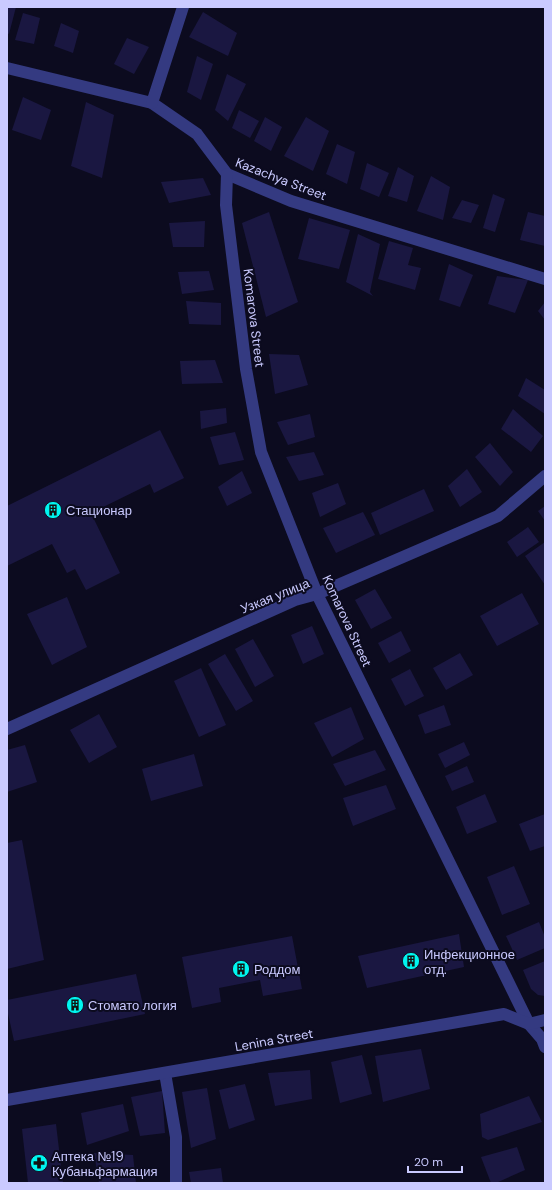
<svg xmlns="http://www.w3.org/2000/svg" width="552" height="1190" font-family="'DM Sans',sans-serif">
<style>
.building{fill:#1a1741}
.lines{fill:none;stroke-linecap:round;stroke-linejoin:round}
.minor{stroke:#343a81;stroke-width:12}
.labels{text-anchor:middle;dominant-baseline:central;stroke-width:4;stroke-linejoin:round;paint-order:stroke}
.street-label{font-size:13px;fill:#cacaff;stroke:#0c0b1f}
.poi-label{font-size:13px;fill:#cacaff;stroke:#0c0b1f;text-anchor:start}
</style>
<rect width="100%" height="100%" fill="#0c0b1f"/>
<!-- building -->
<g class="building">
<path d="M7 7H16L9 34 7 33Z"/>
<path d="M203 12 237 33 228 56 189 37Z"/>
<path d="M23 13 40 18 34 44 15 40Z"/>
<path d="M61 23 79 31 73 53 54 46Z"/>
<path d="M127 38 149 47 134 74 114 64Z"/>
<path d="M197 56 213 64 201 100 187 92Z"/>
<path d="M227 74 246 84 228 121 215 110Z"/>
<path d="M23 97 51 110 41 140 12 130Z"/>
<path d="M86 102 114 115 102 178 71 166Z"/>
<path d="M239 110 259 121 250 138 232 128Z"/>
<path d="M265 117 282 127 271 151 254 141Z"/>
<path d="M306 117 329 131 313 171 284 156Z"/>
<path d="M337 144 355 152 347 184 326 174Z"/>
<path d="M367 163 389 173 379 197 360 189Z"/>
<path d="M398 167 414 176 407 202 388 196Z"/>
<path d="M431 176 450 187 443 220 417 211Z"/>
<path d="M203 178 211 195 169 203 161 182Z"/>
<path d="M493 194 505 199 495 232 483 228Z"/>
<path d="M462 200 479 205 471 223 452 218Z"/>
<path d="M269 212 298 302 266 317 242 223Z"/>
<path d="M528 212 545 216V246L520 240Z"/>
<path d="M309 218 350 230 339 269 298 259Z"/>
<path d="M205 221 204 247H173L169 223Z"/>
<path d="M358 234 380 244 370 292 373 296 346 282Z"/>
<path d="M389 241 413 248 408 265 421 268 415 290 378 279Z"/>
<path d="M449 264 473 275 460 307 439 300Z"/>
<path d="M209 271 214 290 182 294 178 272Z"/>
<path d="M497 276 528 280 515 313 488 304Z"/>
<path d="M186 301 221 303V325L189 324Z"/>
<path d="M545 302V320L538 311Z"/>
<path d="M269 354 299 355 308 385 275 394Z"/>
<path d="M215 360 223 383 182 384 180 361Z"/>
<path d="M526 378 545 390V414L518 396Z"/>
<path d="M226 408 227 423 201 429 200 411Z"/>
<path d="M513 409 543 436 531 452 501 429Z"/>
<path d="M310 414 315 437 288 445 277 422Z"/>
<path d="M160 430 184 478 154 493 150 484 91 513 120 573 86 590 75 569 67 573 52 544 7 566V506Z"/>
<path d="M235 432 244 460 219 465 210 437Z"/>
<path d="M490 443 513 472 500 486 475 457Z"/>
<path d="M314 452 324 475 299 481 286 457Z"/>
<path d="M467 469 482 492 460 507 448 486Z"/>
<path d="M242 471 252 493 227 506 218 487Z"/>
<path d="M338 483 346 504 320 517 312 493Z"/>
<path d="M424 489 434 511 380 535 371 513Z"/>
<path d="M545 506V521L538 511Z"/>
<path d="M363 512 375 535 336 553 323 528Z"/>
<path d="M528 527 539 542 517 557 507 542Z"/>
<path d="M545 542V585L525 556Z"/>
<path d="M375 589 392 618 371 629 355 600Z"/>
<path d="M522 593 539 624 497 646 480 616Z"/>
<path d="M67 597 87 647 52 665 27 614Z"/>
<path d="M312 626 324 654 303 664 291 635Z"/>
<path d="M401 631 411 651 389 663 378 643Z"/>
<path d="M253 639 274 676 255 687 235 649Z"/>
<path d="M460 653 473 675 446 690 433 668Z"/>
<path d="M225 654 253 701 236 711 208 664Z"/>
<path d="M201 668 226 725 199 737 174 681Z"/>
<path d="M410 669 424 696 405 706 391 679Z"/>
<path d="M444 705 451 725 425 734 418 715Z"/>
<path d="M351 707 364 739 332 757 314 723Z"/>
<path d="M99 714 117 747 89 763 70 730Z"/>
<path d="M464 742 470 755 445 768 438 754Z"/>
<path d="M25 745 37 782 7 792V750Z"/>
<path d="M375 750 386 770 345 786 333 764Z"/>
<path d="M194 754 203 786 151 801 142 769Z"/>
<path d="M467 766 474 782 452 791 445 776Z"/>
<path d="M386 785 396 809 353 826 343 798Z"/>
<path d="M485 794 497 822 467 834 456 807Z"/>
<path d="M545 814V846L530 851 519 824Z"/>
<path d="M22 840 44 960 7 969V843Z"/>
<path d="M514 866 530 904 502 915 487 877Z"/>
<path d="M539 922 545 937V948L517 960 506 936Z"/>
<path d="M459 934 464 967 367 988 358 956Z"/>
<path d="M292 936 302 989 263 996 260 980 219 988 221 1002 192 1008 182 957Z"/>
<path d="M545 961V996L538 995 531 989 523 970Z"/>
<path d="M136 974 145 1014 14 1041 7 1009V1000Z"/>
<path d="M421 1049 430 1089 383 1102 375 1056Z"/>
<path d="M362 1055 372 1094 340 1103 331 1062Z"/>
<path d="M310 1070 312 1099 275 1106 268 1073Z"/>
<path d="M245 1084 255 1120 229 1129 219 1090Z"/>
<path d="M207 1088 216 1139 191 1148 182 1092Z"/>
<path d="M162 1091 165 1133 140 1136 131 1097Z"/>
<path d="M529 1096 542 1122 488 1140 482 1137 480 1114Z"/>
<path d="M123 1104 129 1131 87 1145 81 1113Z"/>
<path d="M56 1124 63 1183H28L22 1129Z"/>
<path d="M517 1147 525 1170 496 1183H491L481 1157Z"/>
<path d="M94 1153 133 1155 136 1183H99Z"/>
<path d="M221 1168 223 1183H191L189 1172Z"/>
</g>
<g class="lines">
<!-- minor -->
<g class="minor">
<path d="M7 68 152 103 197 134 227 174 291 201 545 279"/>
<path d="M152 103 183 7"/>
<path d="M227 174 226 205 246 369 261 452 317 594 529 1024 542 1039 545 1047"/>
<path d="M7 729 295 600 317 594 498 516 545 476"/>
<path d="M165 1073 176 1137V1183"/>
<path d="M7 1100 504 1014 529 1024 545 1020"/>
</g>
</g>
<!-- icons -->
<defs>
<symbol id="building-disc" viewBox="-11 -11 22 22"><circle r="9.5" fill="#00f5f0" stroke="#0c0b1f"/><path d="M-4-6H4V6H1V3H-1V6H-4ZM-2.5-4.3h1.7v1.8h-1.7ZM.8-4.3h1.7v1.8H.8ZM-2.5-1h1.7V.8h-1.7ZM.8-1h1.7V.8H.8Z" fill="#111"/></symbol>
<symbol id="pharmacy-disc" viewBox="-11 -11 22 22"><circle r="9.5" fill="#00f5f0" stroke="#0c0b1f"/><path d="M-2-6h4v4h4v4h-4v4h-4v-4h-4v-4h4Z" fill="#111"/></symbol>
</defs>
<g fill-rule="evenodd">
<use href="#building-disc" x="43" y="500" width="20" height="20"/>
<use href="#building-disc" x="401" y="951" width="20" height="20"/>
<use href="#building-disc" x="231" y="959" width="20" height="20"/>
<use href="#building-disc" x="65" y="995" width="20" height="20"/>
<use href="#pharmacy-disc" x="29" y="1153" width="20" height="20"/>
</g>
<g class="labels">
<!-- street labels -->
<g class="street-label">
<text transform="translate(281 179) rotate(21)">Kazachya Street</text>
<text transform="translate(254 318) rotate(83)">Komarova Street</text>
<text transform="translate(275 596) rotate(-22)">Узкая улица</text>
<text transform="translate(347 621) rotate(65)">Komarova Street</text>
<text transform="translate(274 1040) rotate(-10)">Lenina Street</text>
</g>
<!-- poi labels -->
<g class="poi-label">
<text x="66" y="510">Стационар</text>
<text x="424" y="954">Инфекционное<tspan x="424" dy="15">отд.</tspan></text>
<text x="254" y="969">Роддом</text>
<text x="88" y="1005">Стомато логия</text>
<text x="52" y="1156">Аптека №19<tspan x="52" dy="15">Кубаньфармация</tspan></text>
</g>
</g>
<!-- border -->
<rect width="552" height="1190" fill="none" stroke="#cacaff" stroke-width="16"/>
<!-- scale -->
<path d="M408 1166v6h54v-6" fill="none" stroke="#cacaff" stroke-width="2"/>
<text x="414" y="1166" font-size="12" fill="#cacaff" stroke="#0c0b1f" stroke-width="3" paint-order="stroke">20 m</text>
</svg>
